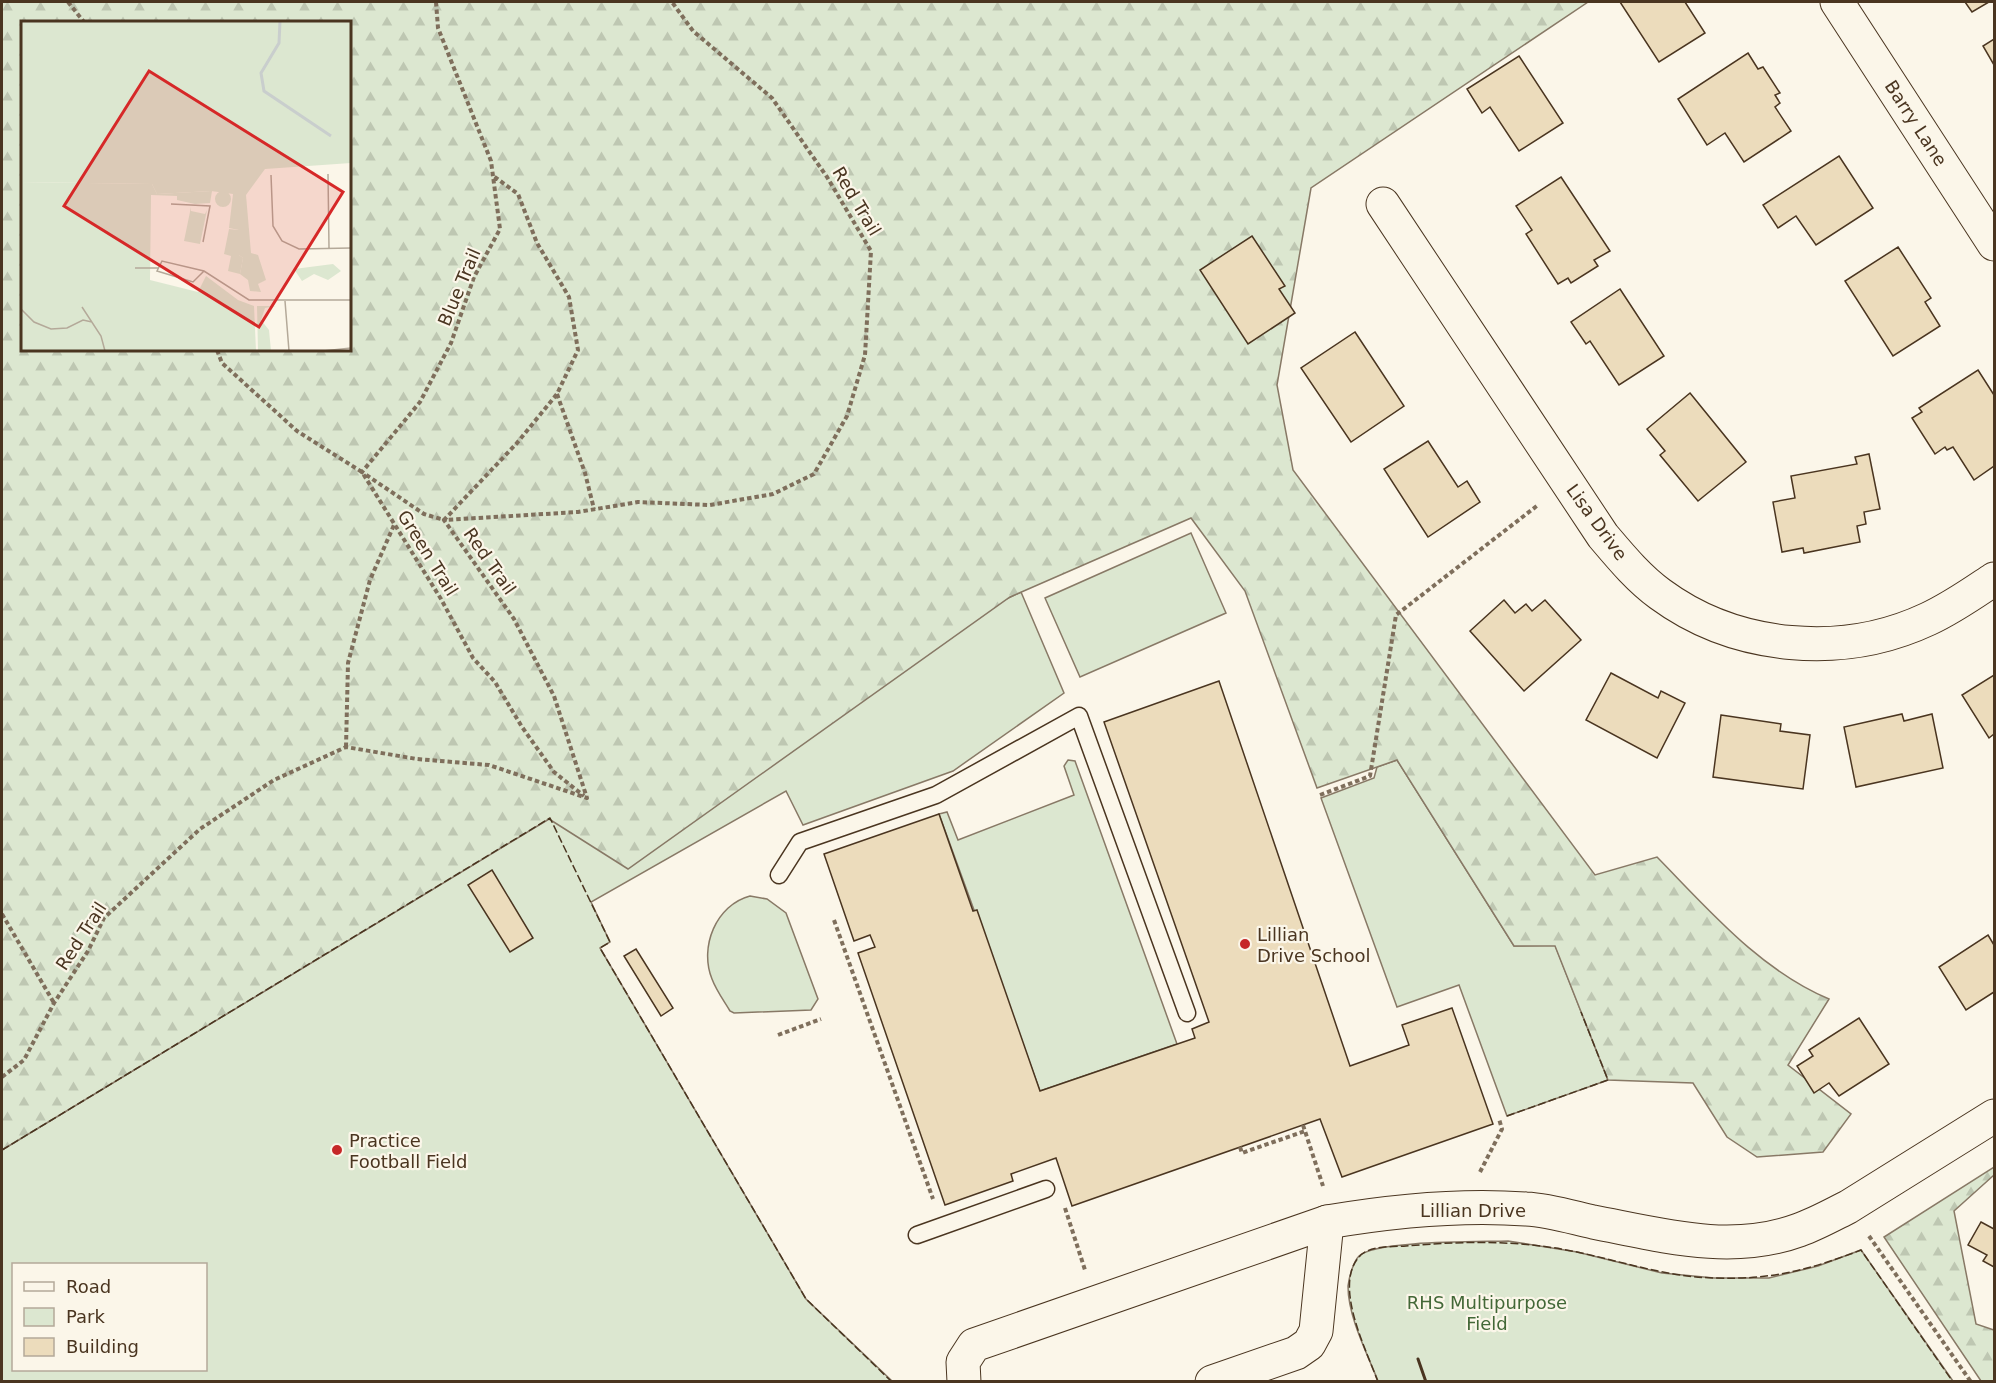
<svg xmlns="http://www.w3.org/2000/svg" width="1996" height="1383" font-family="'DejaVu Sans',sans-serif">
<style>
.green{fill:#dce7d0;stroke:#887966;stroke-width:1.5;fill-rule:evenodd}
.forest{fill:url(#forest-firs);stroke:#887966;stroke-width:1.5;fill-rule:evenodd}
.building{fill:#ecdcbc;stroke:#4a3520;stroke-width:1.5}
.lines{fill:none;stroke-linecap:round;stroke-linejoin:round}
.service-casing{stroke:#4a3520;stroke-width:19}
.minor-casing{stroke:#4a3520;stroke-width:35}
.path{stroke:#7f6f5c;stroke-width:4;stroke-dasharray:4.5 3;stroke-linecap:butt}
.service{stroke:#fbf6e9;stroke-width:16}
.minor{stroke:#fbf6e9;stroke-width:33}
.fence{stroke:#4a3520;stroke-width:1.5;stroke-dasharray:8 3;stroke-linecap:butt}
.wall{stroke:#4a3520;stroke-width:3}
.poi-dot{fill:#c62828;stroke:#fbf6e9;stroke-width:2}
.labels{text-anchor:middle;dominant-baseline:central;stroke-width:4.5;stroke-linejoin:round;paint-order:stroke}
.street-label{font-size:18px;fill:#4a3520;stroke:#fbf6e9}
.poi-label{font-size:18px;fill:#4a3520;stroke:#fbf6e9;text-anchor:start}
.park-label{font-size:18px;fill:#436837;stroke:#fbf6e9}
.inset-river{fill:none;stroke:#c9cecd;stroke-width:3}
.inset-road{fill:none;stroke:#b4a999;stroke-width:1.5}
.view{fill:#d62828;fill-opacity:0.15;stroke:#d62828;stroke-width:3}
.inset-edge{fill:none;stroke:#4a3520;stroke-width:3}
</style>
<defs>
<pattern id="forest-firs" width="22" height="20" patternUnits="userSpaceOnUse" patternTransform="scale(1.5)"><rect width="22" height="20" fill="#dce7d0"/><path d="M5 1l3.5 6h-7zM16 11l3.5 6h-7z" fill="#bec7b2"/></pattern>
</defs>
<rect width="100%" height="100%" fill="#fbf6e9"/>
<!-- green -->
<g class="green">
<path d="M1191 533 1226 613 1080 677 1045 598Z"/>
<path d="M1021 592 1064 693 953 771 803 825 786 791 591 902 610 942 600 948 806 1299 892 1381 2 1382V1150L550 818ZM14 1264H206V1370H14Z"/>
<path d="M1068 760 1075 761 1177 1044 1040 1091 939 814 947 812 958 840 1074 795 1064 766Z"/>
<path d="M1397 760 1514 946 1555 945 1608 1080 1507 1116 1459 985 1397 1007 1321 798 1374 778 1377 767Z"/>
<path d="M750 896 767 899 786 913 818 999 811 1010 734 1013 730 1011C724 1001 716 990 712 979 699 947 716 905 750 896Z"/>
<path d="M1508 1241 1577 1252 1662 1273 1714 1278H1769L1818 1266 1861 1250 1953 1381H1378C1367 1353 1348 1317 1348 1286 1349 1278 1353 1262 1359 1256 1375 1240 1482 1242 1508 1241Z"/>
</g>
<!-- forest -->
<g class="forest">
<path d="M2 2H1588L1311 188 1277 385 1293 470 1595 875 1657 857C1709 910 1760 970 1829 999L1788 1065 1851 1114 1823 1152 1757 1157 1727 1137 1693 1083 1608 1080 1555 946H1514L1397 760 1317 788 1245 591 1191 518 1010 597 628 869 549 819 2 1150ZM22 22H350V350H22Z"/>
<path d="M1994 1167V1175L1954 1211 1976 1324 1994 1330V1381H1981L1884 1237Z"/>
</g>
<!-- building -->
<g class="building">
<path d="M1620 2H1685L1705 33 1659 62Z"/>
<path d="M1965 2H1989L1972 12Z"/>
<path d="M1994 39V65L1983 46Z"/>
<path d="M1748 53 1758 69 1763 67 1780 93 1775 95 1780 103 1775 107 1791 131 1744 162 1725 133 1707 145 1678 99Z"/>
<path d="M1519 56 1563 123 1519 151 1490 107 1482 113 1467 89Z"/>
<path d="M1839 156 1873 208 1816 245 1796 216 1778 228 1763 205Z"/>
<path d="M1561 177 1610 251 1594 260 1598 266 1571 283 1568 278 1558 284 1526 234 1532 230 1516 206Z"/>
<path d="M1252 236 1285 286 1279 289 1295 313 1248 344 1200 270Z"/>
<path d="M1898 247 1931 298 1925 302 1940 326 1893 356 1845 281Z"/>
<path d="M1620 289 1664 356 1619 385 1590 341 1586 344 1571 322Z"/>
<path d="M1355 332 1404 406 1351 442 1301 368Z"/>
<path d="M1978 370 1994 395V466L1974 480 1953 447 1947 450 1945 447 1935 454 1912 418 1922 412 1919 408Z"/>
<path d="M1690 393 1746 462 1698 501 1660 455 1665 451 1647 429Z"/>
<path d="M1428 441 1458 487 1467 481 1480 502 1428 537 1384 469Z"/>
<path d="M1869 454 1880 509 1864 512 1866 524 1857 526 1860 542 1804 553 1803 548 1782 552 1773 502 1795 498 1791 476 1857 464 1855 457Z"/>
<path d="M1504 600 1515 613 1526 604 1532 611 1545 600 1581 640 1524 691 1470 631Z"/>
<path d="M1611 673 1658 698 1661 691 1685 703 1657 758 1586 720Z"/>
<path d="M1994 675V734L1989 738 1962 695Z"/>
<path d="M1219 681 1350 1066 1409 1045 1402 1025 1452 1008 1493 1124 1342 1177 1320 1119 1072 1206 1056 1158 1011 1174 1013 1181 945 1205 858 953 875 947 870 935 854 941 824 854 939 814 973 911 977 910 1040 1091 1195 1038 1192 1029 1209 1022 1104 722Z"/>
<path d="M1902 714 1904 721 1932 714 1943 768 1856 787 1844 727Z"/>
<path d="M1721 715 1781 724 1780 731 1810 735 1803 789 1713 777Z"/>
<path d="M492 870 533 938 510 952 468 885Z"/>
<path d="M1988 935 1994 945V992L1966 1010 1939 967Z"/>
<path d="M636 949 673 1008 661 1016 624 956Z"/>
<path d="M1859 1018 1889 1064 1839 1096 1829 1083 1814 1093 1797 1066 1813 1056 1809 1050Z"/>
<path d="M1981 1222 1994 1229V1267L1983 1261 1987 1255 1968 1245Z"/>
</g>
<g class="lines">
<defs>
<g id="service">
<path d="M779 875 800 842 936 795 1079 716 1187 1013"/>
<path d="M917 1235 1046 1189"/>
</g>
<g id="minor">
<path d="M1837 2 1994 244"/>
<path d="M1383 204 1603 536C1620 556 1638 578 1660 594 1736 650 1843 659 1928 619 1952 608 1973 593 1994 579"/>
<path d="M964 1382 963 1362 974 1345 1327 1222C1392 1211 1459 1204 1526 1209 1548 1210 1571 1217 1593 1222 1661 1235 1731 1255 1799 1230 1816 1224 1832 1215 1848 1207L1994 1116"/>
<path d="M1212 1382 1296 1353 1309 1344 1316 1331 1327 1222"/>
</g>
</defs>
<!-- service casing -->
<use href="#service" class="service-casing"/>
<!-- minor casing -->
<use href="#minor" class="minor-casing"/>
<!-- path -->
<g class="path">
<path d="M68 2 84 22"/>
<path d="M436 2 438 28 491 161 500 229 474 277 451 343 420 402 362 472 424 514 444 520 517 443 557 394 578 350 569 297 537 243 518 194 492 175"/>
<path d="M217 350 222 363 297 431 362 472 441 599 473 658 495 682 522 727 554 772 584 796"/>
<path d="M557 394 585 473 594 509"/>
<path d="M346 747 348 663 370 580 394 525"/>
<path d="M1320 795 1370 776 1396 615 1538 505"/>
<path d="M2 914 54 1003"/>
<path d="M834 920 933 1199"/>
<path d="M778 1035 821 1019"/>
<path d="M2 1077 24 1060 54 1003 88 951 104 918 200 829 274 780 346 747 417 759 489 765 587 798 554 696 514 619 444 520 578 512 638 502 710 505 773 494 814 474 847 416 865 355 871 251 827 177 772 98 693 31 672 2"/>
<path d="M1303 1125 1323 1186"/>
<path d="M1240 1147 1242 1153 1305 1131"/>
<path d="M1480 1172 1502 1129 1499 1119"/>
<path d="M1065 1208 1085 1270"/>
<path d="M1869 1236 1971 1382"/>
</g>
<!-- service -->
<use href="#service" class="service"/>
<!-- minor -->
<use href="#minor" class="minor"/>
<!-- fence -->
<g class="fence">
<path d="M1507 1116 1608 1080 1581 1012"/>
<path d="M2 1150 550 818 610 942 600 948 806 1299 892 1382"/>
<path d="M1378 1382C1367 1351 1333 1286 1359 1257 1369 1245 1392 1247 1406 1246 1464 1241 1520 1240 1577 1252 1624 1262 1667 1277 1715 1278 1771 1280 1809 1270 1861 1250L1953 1382"/>
</g>
<!-- wall -->
<path class="wall" d="M1418 1359 1426 1382"/>
</g>
<!-- markers -->
<g class="poi-dot">
<circle cx="1245" cy="944" r="6"/>
<circle cx="337" cy="1150" r="6"/>
</g>
<g class="labels">
<!-- street labels -->
<g class="street-label">
<text transform="translate(1916 123) rotate(57)">Barry Lane</text>
<text transform="translate(857 201) rotate(59)">Red Trail</text>
<text transform="translate(459 287) rotate(-67)">Blue Trail</text>
<text transform="translate(1597 522) rotate(54)">Lisa Drive</text>
<text transform="translate(428 553) rotate(58)">Green Trail</text>
<text transform="translate(490 561) rotate(55)">Red Trail</text>
<text transform="translate(81 936) rotate(-57)">Red Trail</text>
<text x="1473" y="1210">Lillian Drive</text>
</g>
<!-- poi labels -->
<g class="poi-label">
<text x="1257" y="934">Lillian<tspan x="1257" dy="21">Drive School</tspan></text>
<text x="349" y="1140">Practice<tspan x="349" dy="21">Football Field</tspan></text>
</g>
<!-- park labels -->
<g class="park-label">
<text x="1487" y="1302">RHS Multipurpose<tspan x="1487" dy="21">Field</tspan></text>
</g>
</g>
<!-- overview -->
<g transform="translate(21 21)">
<rect width="330" height="330" fill="#fbf6e9"/>
<path d="M0 161 131 163 136 173 191 170 189 182 174 183 156 179V175L130 174 129 259 177 271 185 255 217 279 233 285 235 330H0ZM194 178a8 8 0 1 1 16 0a8 8 0 1 1-16 0ZM170 186V190L184 193 186 189 179 223 163 220ZM208 208 218 209V234L222 237 219 253 207 250 210 235 203 233Z" fill="#dce7d0"/>
<path d="M0 0H330V142L244 148 225 174 230 232 237 234 245 259 237 263 240 271 229 270 227 259 219 253 222 237 218 234V209L208 207 212 173 190 170 136 173 131 163 0 161ZM312 243 320 250 307 259 293 253 281 260 273 248ZM236 285H255L244 287 240 299 248 309 250 330H237Z" fill="#dce7d0"/>
<path class="inset-river" d="M259 0 258 22 240 52 243 70 310 115"/>
<path class="inset-road" d="M307 153 308 227M250 154 252 205 261 220 278 228 330 227M150 183 189 185 182 221M114 247H137M183 250 172 261 136 250 141 240 183 250 228 279H330M264 280 268 330M61 286 80 315 84 330M0 288 13 301 30 308 46 307 62 299 71 301M302 330 330 327"/>
<path class="view" d="M128 50 322 171 238 306 43 185Z"/>
<rect width="330" height="330" class="inset-edge"/>
</g>
<!-- border -->
<rect width="1996" height="1383" fill="none" stroke="#4a3520" stroke-width="6"/>
<!-- legend -->
<rect x="12" y="1263" width="195" height="108" fill="#fbf6e9" stroke="#b4a999" stroke-width="1.5"/>
<rect x="24" y="1282" width="30" height="9" fill="#fbf6e9" stroke="#b4a999" stroke-width="1.5"/>
<text x="66" y="1293" font-size="18" fill="#4a3520">Road</text>
<rect x="24" y="1308" width="30" height="18" fill="#dce7d0" stroke="#b4a999" stroke-width="1.5"/>
<text x="66" y="1323" font-size="18" fill="#4a3520">Park</text>
<rect x="24" y="1338" width="30" height="18" fill="#ecdcbc" stroke="#b4a999" stroke-width="1.5"/>
<text x="66" y="1353" font-size="18" fill="#4a3520">Building</text>
</svg>
